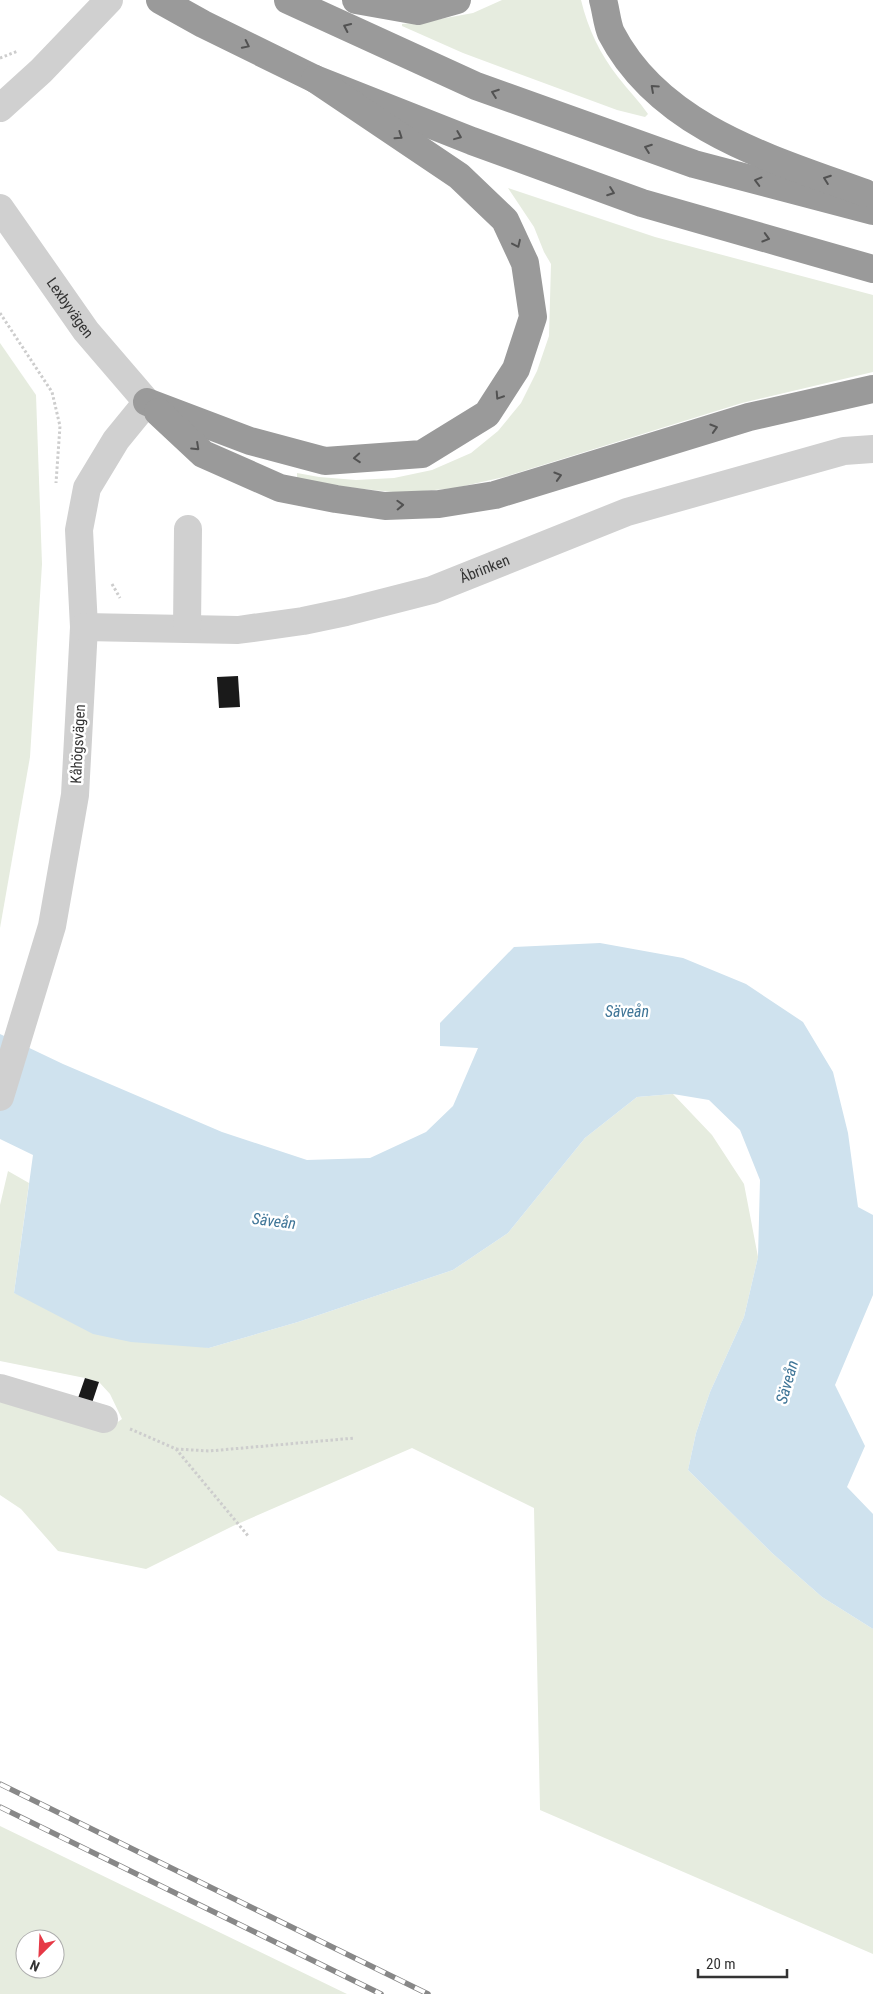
<svg xmlns="http://www.w3.org/2000/svg" width="873" height="1994" font-family="'Roboto Condensed',sans-serif">
<style>
.green{fill:#e6ecdf;fill-rule:evenodd}
.water{fill:#cfe2ee}
.building{fill:#1a1a1a}
.lines{fill:none;stroke-linecap:round;stroke-linejoin:round}
.path{stroke:#cdcdcd;stroke-width:3;stroke-dasharray:2.5 2.5;stroke-linecap:butt}
.minor{stroke:#d0d0d0;stroke-width:28}
.highway{stroke:#9a9a9a;stroke-width:28}
.rail-casing{stroke:#888;stroke-width:5.5}
.rail{stroke:#fff;stroke-width:4;stroke-dasharray:11;stroke-linecap:butt}
.oneway{stroke:#525252}
.labels{text-anchor:middle;dominant-baseline:central;stroke-width:5;stroke-linejoin:round;paint-order:stroke}
.street-label{font-size:15px;fill:#333;stroke:#fff}
.water-label{font-size:16px;font-style:italic;fill:#3f7597;stroke:#fff}
</style>
<rect width="100%" height="100%" fill="#fff"/>
<!-- green -->
<g class="green">
<path d="M502 0H581C588 29 600 54 618 77 628 90 639 101 648 114L645 117 617 110 463 53 402 26V24L424 22 473 13Z"/>
<path d="M508 188 655 237 873 295V372L742 403 504 477 455 488 403 493 334 486 297 478V473L319 477 356 480 394 478 432 470 471 453 498 431 521 403 537 371 549 336 551 264 544 252 534 227Z"/>
<path d="M0 343 36 395 42 564 30 757 0 928Z"/>
<path d="M673 1094 712 1135 744 1184 758 1257 744 1317 710 1392 696 1433 688 1470 772 1553 822 1597 873 1629V1954L540 1810 534 1508 412 1448 233 1526 146 1569 58 1551 21 1509 0 1495V1400L105 1431 122 1419 110 1394 99 1382 85 1378 0 1361V1205L8 1171 29 1183 14 1293 209 1348 298 1322 453 1270 508 1233 585 1138 637 1097Z"/>
<path d="M0 1826 347 1994H0ZM25 1939H55V1969H25Z"/>
</g>
<!-- water -->
<path class="water" d="M600 943 683 958 746 984 803 1022 833 1072 848 1133 858 1207 873 1215V1295L835 1385 865 1446 847 1487 873 1514V1629L822 1597 772 1553 688 1470 696 1433 710 1392 744 1317 758 1257 760 1180 740 1130 709 1100 673 1094 637 1097 585 1138 508 1233 453 1270 298 1322 209 1348 131 1342 93 1334 14 1293 33 1155 0 1139V1034L63 1064 222 1132 307 1160 370 1158 426 1132 453 1106 478 1048 440 1046V1023L514 947Z"/>
<!-- building -->
<g class="building">
<path d="M238 676 240 707 219 708 217 677Z"/>
<path d="M85 1378 99 1382 91 1406 77 1401Z"/>
</g>
<g class="lines">
<!-- path -->
<g class="path">
<path d="M0 58 18 51"/>
<path d="M0 313 52 392 60 426 56 483"/>
<path d="M112 584 120 598"/>
<path d="M130 1429 176 1449 249 1537"/>
<path d="M176 1449 209 1451 355 1438"/>
</g>
<!-- minor -->
<g class="minor">
<path d="M0 108 41 71 109 0"/>
<path id="s1" d="M0 208 86 331 147 402 116 440 87 488 79 530 84 627 75 795 52 926 0 1097"/>
<path id="s2" d="M84 627 238 630 303 621 346 612 432 590 627 512 844 451 873 449"/>
<path d="M187 629 188 529"/>
<path d="M0 1388 104 1419"/>
</g>
<!-- highway -->
<g class="highway">
<path d="M160 0 203 24 315 79 472 141 642 203 873 269"/>
<path d="M288 0 476 86 694 164 873 211"/>
<path d="M356 0 418 11 457 0"/>
<path d="M603 0C606 10 607 24 611 33 660 128 772 159 865 193"/>
<path d="M147 402 250 441 325 461 422 454 487 414 516 369 533 317 525 263 505 220 459 176 315 79"/>
<path d="M158 412 203 454 280 488 336 499 385 506 439 504 495 495 749 417 873 389"/>
</g>
<defs>
<g id="rail">
<path d="M0 1784 428 1994"/>
<path d="M0 1807 381 1994"/>
</g>
</defs>
<!-- rail casing -->
<use href="#rail" class="rail-casing"/>
<!-- rail -->
<use href="#rail" class="rail"/>
</g>
<!-- one-way arrows -->
<defs><path id="oneway-chevron" d="M-2-3.5L2.5 0L-2 3.5" fill="none" stroke-width="1.6" stroke-linecap="round" stroke-linejoin="round" transform="scale(1.25)"/></defs>
<g class="oneway">
<use href="#oneway-chevron" transform="translate(347 27) rotate(-155)"/>
<use href="#oneway-chevron" transform="translate(246 45) rotate(26)"/>
<use href="#oneway-chevron" transform="translate(654 88) rotate(-138)"/>
<use href="#oneway-chevron" transform="translate(495 93) rotate(-160)"/>
<use href="#oneway-chevron" transform="translate(399 136) rotate(34)"/>
<use href="#oneway-chevron" transform="translate(458 136) rotate(22)"/>
<use href="#oneway-chevron" transform="translate(648 148) rotate(-160)"/>
<use href="#oneway-chevron" transform="translate(827 179) rotate(-160)"/>
<use href="#oneway-chevron" transform="translate(758 181) rotate(-165)"/>
<use href="#oneway-chevron" transform="translate(611 192) rotate(20)"/>
<use href="#oneway-chevron" transform="translate(766 238) rotate(16)"/>
<use href="#oneway-chevron" transform="translate(517 244) rotate(65)"/>
<use href="#oneway-chevron" transform="translate(499 396) rotate(123)"/>
<use href="#oneway-chevron" transform="translate(714 428) rotate(-17)"/>
<use href="#oneway-chevron" transform="translate(196 447) rotate(43)"/>
<use href="#oneway-chevron" transform="translate(357 458) rotate(176)"/>
<use href="#oneway-chevron" transform="translate(558 476) rotate(-17)"/>
<use href="#oneway-chevron" transform="translate(400 505) rotate(-2)"/>
</g>
<g class="labels">
<!-- street labels -->
<g class="street-label">
<text stroke="none"><textPath href="#s1" startOffset="122">Lexbyvägen</textPath></text>
<text stroke="none"><textPath href="#s2" startOffset="409">Åbrinken</textPath></text>
<text transform="translate(78 744) rotate(-87)">Kåhögsvägen</text>
</g>
<!-- water labels -->
<g class="water-label">
<text x="627" y="1011">Säveån</text>
<text transform="translate(274 1221) rotate(7)">Säveån</text>
<text transform="translate(787 1382) rotate(-74)">Säveån</text>
</g>
</g>
<!-- north arrow -->
<g transform="translate(40 1954) rotate(204)"><circle r="24" fill="#ffffff" stroke="#adadad"/>
<path d="M0-4L9 19L0 12L-9 19Z" fill="#e63946"/>
<text y="-8" font-size="14" font-weight="bold" text-anchor="middle" fill="#333333">N</text>
</g>
<!-- scale -->
<path d="M698 1969v8h89v-8" fill="none" stroke="#333333" stroke-width="2.5"/>
<text x="706" y="1969" font-size="15" fill="#333333" stroke="#ffffff" stroke-width="4" paint-order="stroke">20 m</text>
</svg>
